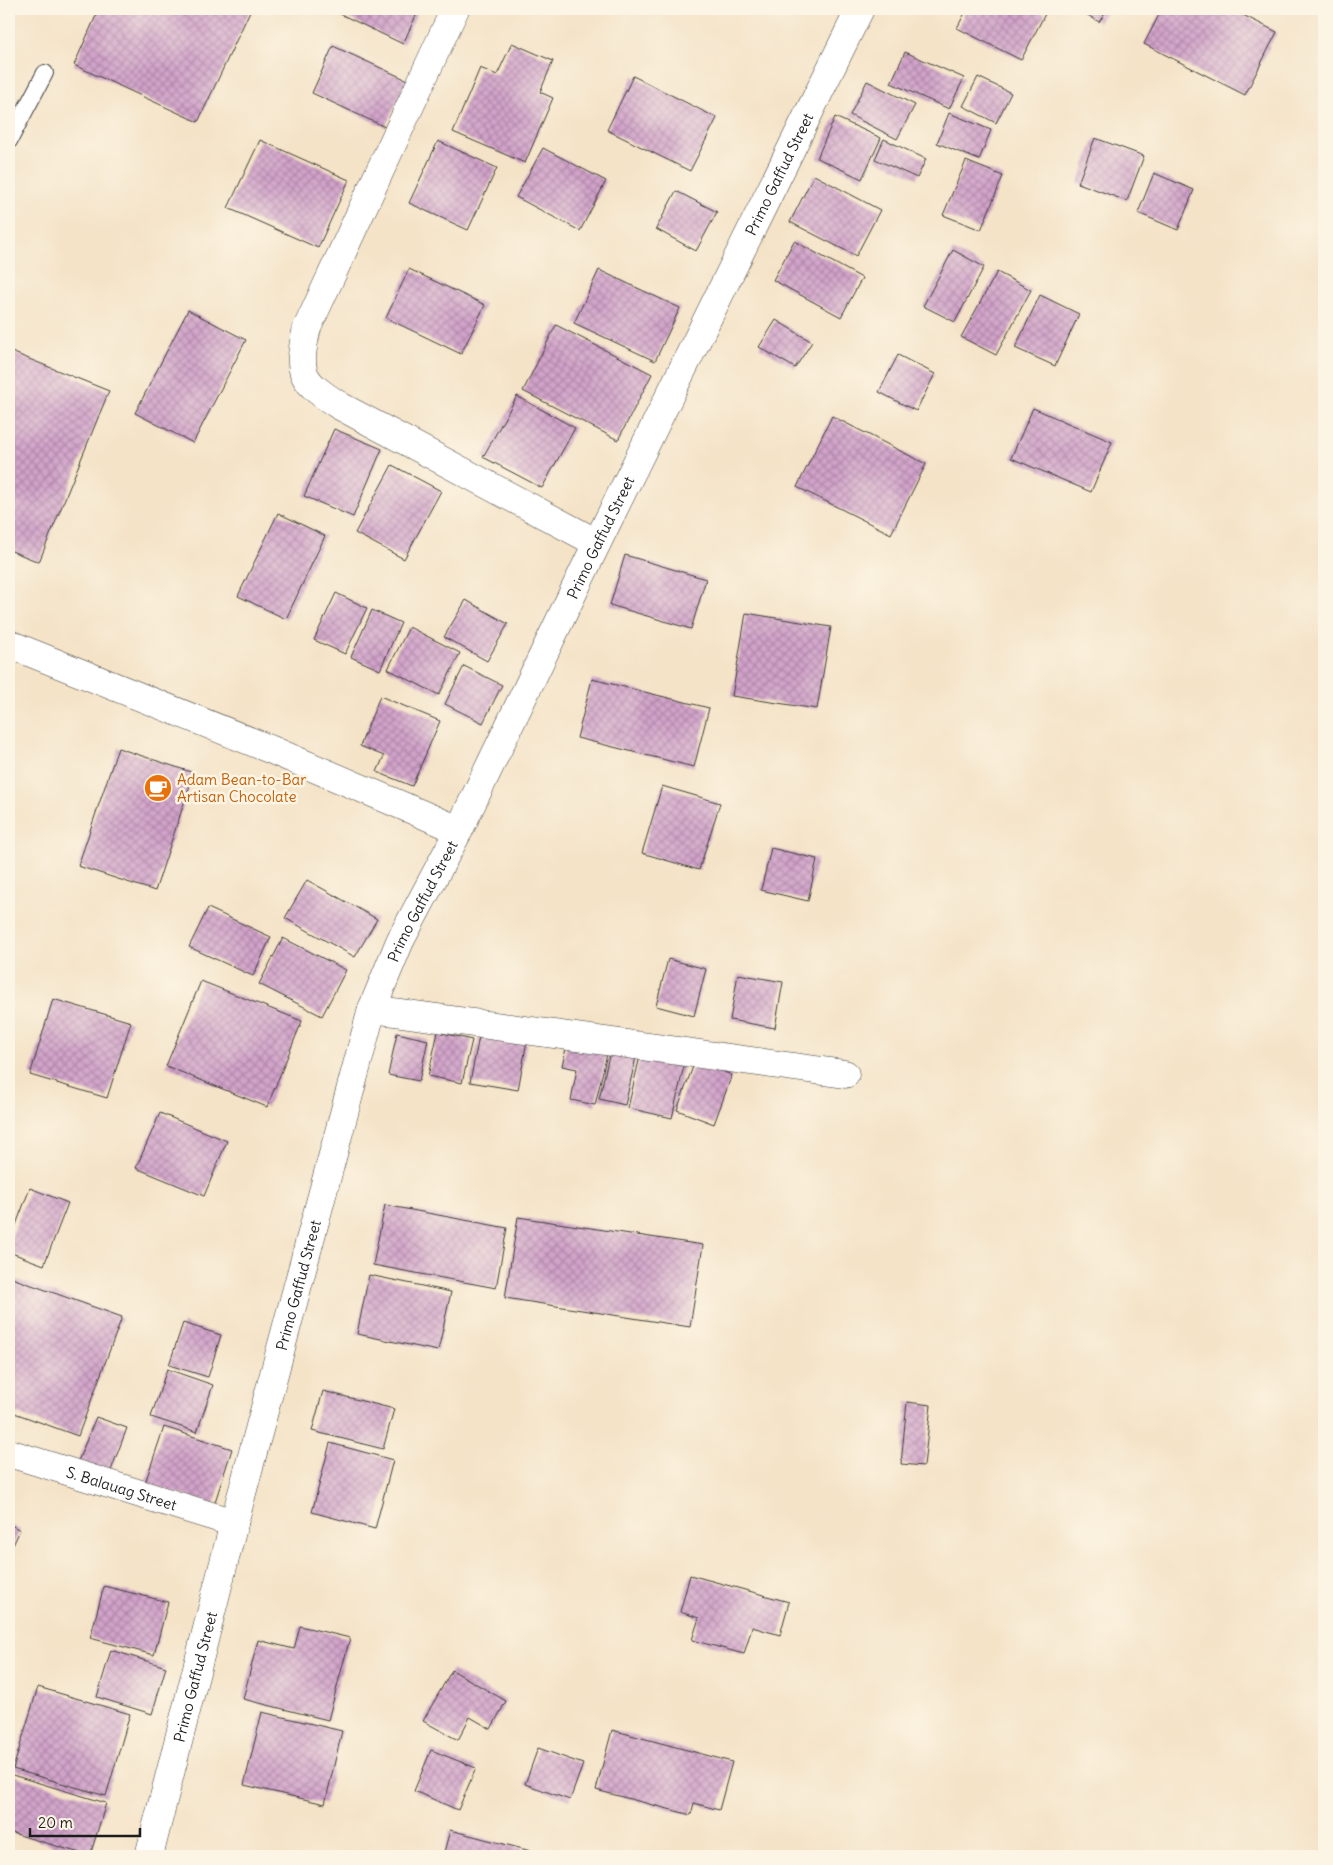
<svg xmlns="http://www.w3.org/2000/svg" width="1333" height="1865" font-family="Delius,sans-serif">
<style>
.building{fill:url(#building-cross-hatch)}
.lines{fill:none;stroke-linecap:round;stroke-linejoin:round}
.service-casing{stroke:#3c3a36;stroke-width:18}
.minor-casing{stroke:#3c3a36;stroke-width:29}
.secondary-casing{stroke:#3c3a36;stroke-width:29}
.service{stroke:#fff;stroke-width:16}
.minor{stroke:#fff;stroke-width:28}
.secondary{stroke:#fff;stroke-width:28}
.labels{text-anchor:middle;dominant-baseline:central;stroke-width:5;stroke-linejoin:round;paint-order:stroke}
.street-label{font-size:15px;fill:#1c1c1c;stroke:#fcf5e5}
.food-label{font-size:15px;fill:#c56008;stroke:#fcf5e5;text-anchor:start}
</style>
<defs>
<pattern id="building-cross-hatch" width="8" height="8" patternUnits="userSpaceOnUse" patternTransform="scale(1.25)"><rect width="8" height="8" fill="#d2a3cb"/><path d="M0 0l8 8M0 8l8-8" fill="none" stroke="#aa84a4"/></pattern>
</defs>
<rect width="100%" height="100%" fill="#fcf5e5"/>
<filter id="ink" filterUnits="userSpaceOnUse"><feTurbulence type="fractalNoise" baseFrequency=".02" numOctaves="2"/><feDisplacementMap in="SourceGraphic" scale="10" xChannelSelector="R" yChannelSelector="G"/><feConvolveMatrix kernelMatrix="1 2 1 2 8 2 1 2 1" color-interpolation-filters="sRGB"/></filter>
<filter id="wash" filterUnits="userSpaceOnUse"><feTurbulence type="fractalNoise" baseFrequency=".0096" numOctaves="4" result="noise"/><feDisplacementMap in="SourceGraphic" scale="20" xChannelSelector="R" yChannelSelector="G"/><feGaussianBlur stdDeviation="1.12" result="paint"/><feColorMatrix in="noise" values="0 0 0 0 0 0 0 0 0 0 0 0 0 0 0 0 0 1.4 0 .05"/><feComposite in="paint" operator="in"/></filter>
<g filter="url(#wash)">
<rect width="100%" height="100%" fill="#f4e3c7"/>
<g id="blocks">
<!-- building -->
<g class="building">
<path d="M99 9H251L198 122 74 65Z"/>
<path d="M335 9H419L403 44 334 11Z"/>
<path d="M967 9H1034L1045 14 1021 60 957 28Z"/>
<path d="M1078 9H1108L1099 22Z"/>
<path d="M1162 9H1231L1277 32 1245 95 1144 44Z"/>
<path d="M512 43 553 61 540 92 553 98 525 163 453 132 480 68 497 75Z"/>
<path d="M333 46 407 80 385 127 312 93Z"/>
<path d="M905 52 964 78 949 109 891 83Z"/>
<path d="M633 76 717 118 690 171 607 130Z"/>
<path d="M978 77 1011 93 996 123 963 106Z"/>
<path d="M867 81 915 105 897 139 850 115Z"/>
<path d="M949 113 991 130 979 160 937 143Z"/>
<path d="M835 117 881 138 862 179 817 158Z"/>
<path d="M1095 138 1144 156 1127 201 1078 183Z"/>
<path d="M884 139 926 159 917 178 875 159Z"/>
<path d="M260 140 349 180 318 248 228 208Z"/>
<path d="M438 141 497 168 468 230 409 203Z"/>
<path d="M543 148 606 181 580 231 516 197Z"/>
<path d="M966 161 1003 176 981 230 943 215Z"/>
<path d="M1154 173 1194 190 1178 230 1138 213Z"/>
<path d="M814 175 880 210 856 256 790 222Z"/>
<path d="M676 191 717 212 696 251 656 229Z"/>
<path d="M794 241 862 278 841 317 773 280Z"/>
<path d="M953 250 984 267 955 322 923 306Z"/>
<path d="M409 269 485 305 461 354 386 318Z"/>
<path d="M599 270 680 308 655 361 574 323Z"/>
<path d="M997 272 1031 290 996 355 961 337Z"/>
<path d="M1040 295 1079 314 1055 366 1015 348Z"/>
<path d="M188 310 246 340 193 443 135 413Z"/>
<path d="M776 320 812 342 795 368 759 347Z"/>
<path d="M556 325 652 374 618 440 523 391Z"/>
<path d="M9 351 109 391 39 562 9 550Z"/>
<path d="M898 355 935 374 916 411 879 392Z"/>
<path d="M517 396 575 428 542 488 483 457Z"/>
<path d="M1033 408 1112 442 1091 492 1011 458Z"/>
<path d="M832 416 926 464 891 534 797 487Z"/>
<path d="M334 429 382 449 353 517 304 496Z"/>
<path d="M392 465 441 491 404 559 355 533Z"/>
<path d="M278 513 325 536 286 619 238 596Z"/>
<path d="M625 555 706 579 691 629 610 605Z"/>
<path d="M336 593 367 608 345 654 314 640Z"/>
<path d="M466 600 508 624 487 661 444 637Z"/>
<path d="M372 610 401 623 380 670 351 657Z"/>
<path d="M746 613 831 627 817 709 732 696Z"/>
<path d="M409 627 460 653 439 695 388 669Z"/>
<path d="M464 666 502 685 483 723 445 704Z"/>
<path d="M592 679 709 708 694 767 577 738Z"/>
<path d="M380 696 440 721 412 786 377 772 384 756 360 746Z"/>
<path d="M118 748 194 773 155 891 78 866Z"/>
<path d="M662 786 720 803 699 870 642 853Z"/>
<path d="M771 848 817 859 808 901 761 890Z"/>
<path d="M307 880 377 919 355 957 285 918Z"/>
<path d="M208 908 271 937 253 976 189 947Z"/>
<path d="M283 938 346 970 322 1016 259 984Z"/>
<path d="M668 959 706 969 694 1016 656 1006Z"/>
<path d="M738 974 783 982 775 1028 730 1020Z"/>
<path d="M201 981 302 1021 267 1107 166 1066Z"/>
<path d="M53 999 131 1022 107 1098 30 1075Z"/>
<path d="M438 1032 472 1040 462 1083 428 1076Z"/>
<path d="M480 1032 527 1041 518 1090 470 1082Z"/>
<path d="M397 1033 428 1040 419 1081 388 1075Z"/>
<path d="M567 1044 607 1054 595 1105 571 1100 577 1069 562 1066Z"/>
<path d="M611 1047 637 1053 625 1105 599 1099Z"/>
<path d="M640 1056 684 1066 672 1118 628 1108Z"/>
<path d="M695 1061 732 1075 714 1124 677 1110Z"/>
<path d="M160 1113 227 1141 204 1196 136 1168Z"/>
<path d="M30 1188 68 1203 44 1265 9 1252V1243Z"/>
<path d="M385 1205 507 1228 496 1288 373 1265Z"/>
<path d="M518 1217 703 1245 690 1327 505 1298Z"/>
<path d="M369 1275 451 1292 438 1351 357 1334Z"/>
<path d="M9 1277 122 1317 78 1436 9 1411Z"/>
<path d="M183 1323 221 1335 208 1377 169 1365Z"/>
<path d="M167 1369 213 1385 197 1432 151 1417Z"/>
<path d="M323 1391 394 1409 383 1449 312 1431Z"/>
<path d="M907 1402 931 1405 924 1466 901 1464Z"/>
<path d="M96 1417 127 1428 110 1473 78 1461Z"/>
<path d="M164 1427 232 1449 214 1505 145 1483Z"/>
<path d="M330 1443 393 1460 375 1529 312 1512Z"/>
<path d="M9 1524 20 1530 9 1554Z"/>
<path d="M690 1575 789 1602 780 1635 752 1627 744 1654 692 1640 699 1618 680 1612Z"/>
<path d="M104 1586 168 1602 154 1655 90 1638Z"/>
<path d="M300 1626 350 1638 328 1720 243 1699 258 1640 294 1649Z"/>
<path d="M111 1650 166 1667 152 1714 97 1697Z"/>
<path d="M452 1670 506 1701 491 1729 470 1717 458 1740 423 1721Z"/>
<path d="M38 1687 130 1714 106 1796 13 1769Z"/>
<path d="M262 1712 342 1731 325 1804 244 1785Z"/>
<path d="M612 1730 732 1762 719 1810 694 1803 691 1815 596 1790Z"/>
<path d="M538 1748 583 1764 570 1800 525 1784Z"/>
<path d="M431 1750 476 1768 458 1810 414 1791Z"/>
<path d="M9 1774 106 1803 90 1856 9 1832Z"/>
<path d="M450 1830 550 1856H443Z"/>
</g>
</g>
</g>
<g filter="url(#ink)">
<use href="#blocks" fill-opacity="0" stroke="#3c3a36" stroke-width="1"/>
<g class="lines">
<defs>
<path id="service" d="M9 141 45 73"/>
<g id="minor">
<path d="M455 9 307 328C296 374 301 381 340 406L597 543"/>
<path d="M9 644 272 750 459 830"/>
<path d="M372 1009 845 1074"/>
<path id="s1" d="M9 1453 234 1523"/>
</g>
<g id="secondary">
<path id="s2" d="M149 1856 234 1523 372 1009 400 941 459 830 597 543 860 9"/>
</g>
</defs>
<!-- service casing -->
<use href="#service" class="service-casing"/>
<!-- minor casing -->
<use href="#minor" class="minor-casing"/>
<!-- secondary casing -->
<use href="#secondary" class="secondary-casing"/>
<!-- service -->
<use href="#service" class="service"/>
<!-- minor -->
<use href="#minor" class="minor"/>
<!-- secondary -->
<use href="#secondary" class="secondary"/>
</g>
</g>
<!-- icons -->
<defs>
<symbol id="cafe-disc" viewBox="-11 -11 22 22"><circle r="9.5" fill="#e8710a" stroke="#fcf5e5"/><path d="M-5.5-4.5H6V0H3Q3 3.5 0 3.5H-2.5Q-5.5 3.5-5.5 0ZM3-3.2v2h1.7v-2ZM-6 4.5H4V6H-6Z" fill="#fff"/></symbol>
</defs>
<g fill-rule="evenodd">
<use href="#cafe-disc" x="142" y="772" width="32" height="32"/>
</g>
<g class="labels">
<!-- street labels -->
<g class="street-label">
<text stroke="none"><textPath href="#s2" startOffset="1805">Primo Gaffud Street</textPath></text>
<text stroke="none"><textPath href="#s2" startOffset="1400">Primo Gaffud Street</textPath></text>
<text stroke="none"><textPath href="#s2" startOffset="995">Primo Gaffud Street</textPath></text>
<text stroke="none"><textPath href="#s2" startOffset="590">Primo Gaffud Street</textPath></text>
<text stroke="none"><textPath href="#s1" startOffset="118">S. Balauag Street</textPath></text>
<text stroke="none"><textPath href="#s2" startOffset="185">Primo Gaffud Street</textPath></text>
</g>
<!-- food labels -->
<g class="food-label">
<text x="177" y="779">Adam Bean-to-Bar<tspan x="177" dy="17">Artisan Chocolate</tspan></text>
</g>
</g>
<!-- margin -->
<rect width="1333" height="1865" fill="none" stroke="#fcf5e5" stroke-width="30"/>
<!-- scale -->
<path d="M30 1828v8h110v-8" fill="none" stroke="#1c1c1c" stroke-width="2.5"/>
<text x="38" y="1828" font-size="15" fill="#1c1c1c" stroke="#fcf5e5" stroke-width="4" paint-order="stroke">20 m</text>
</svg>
